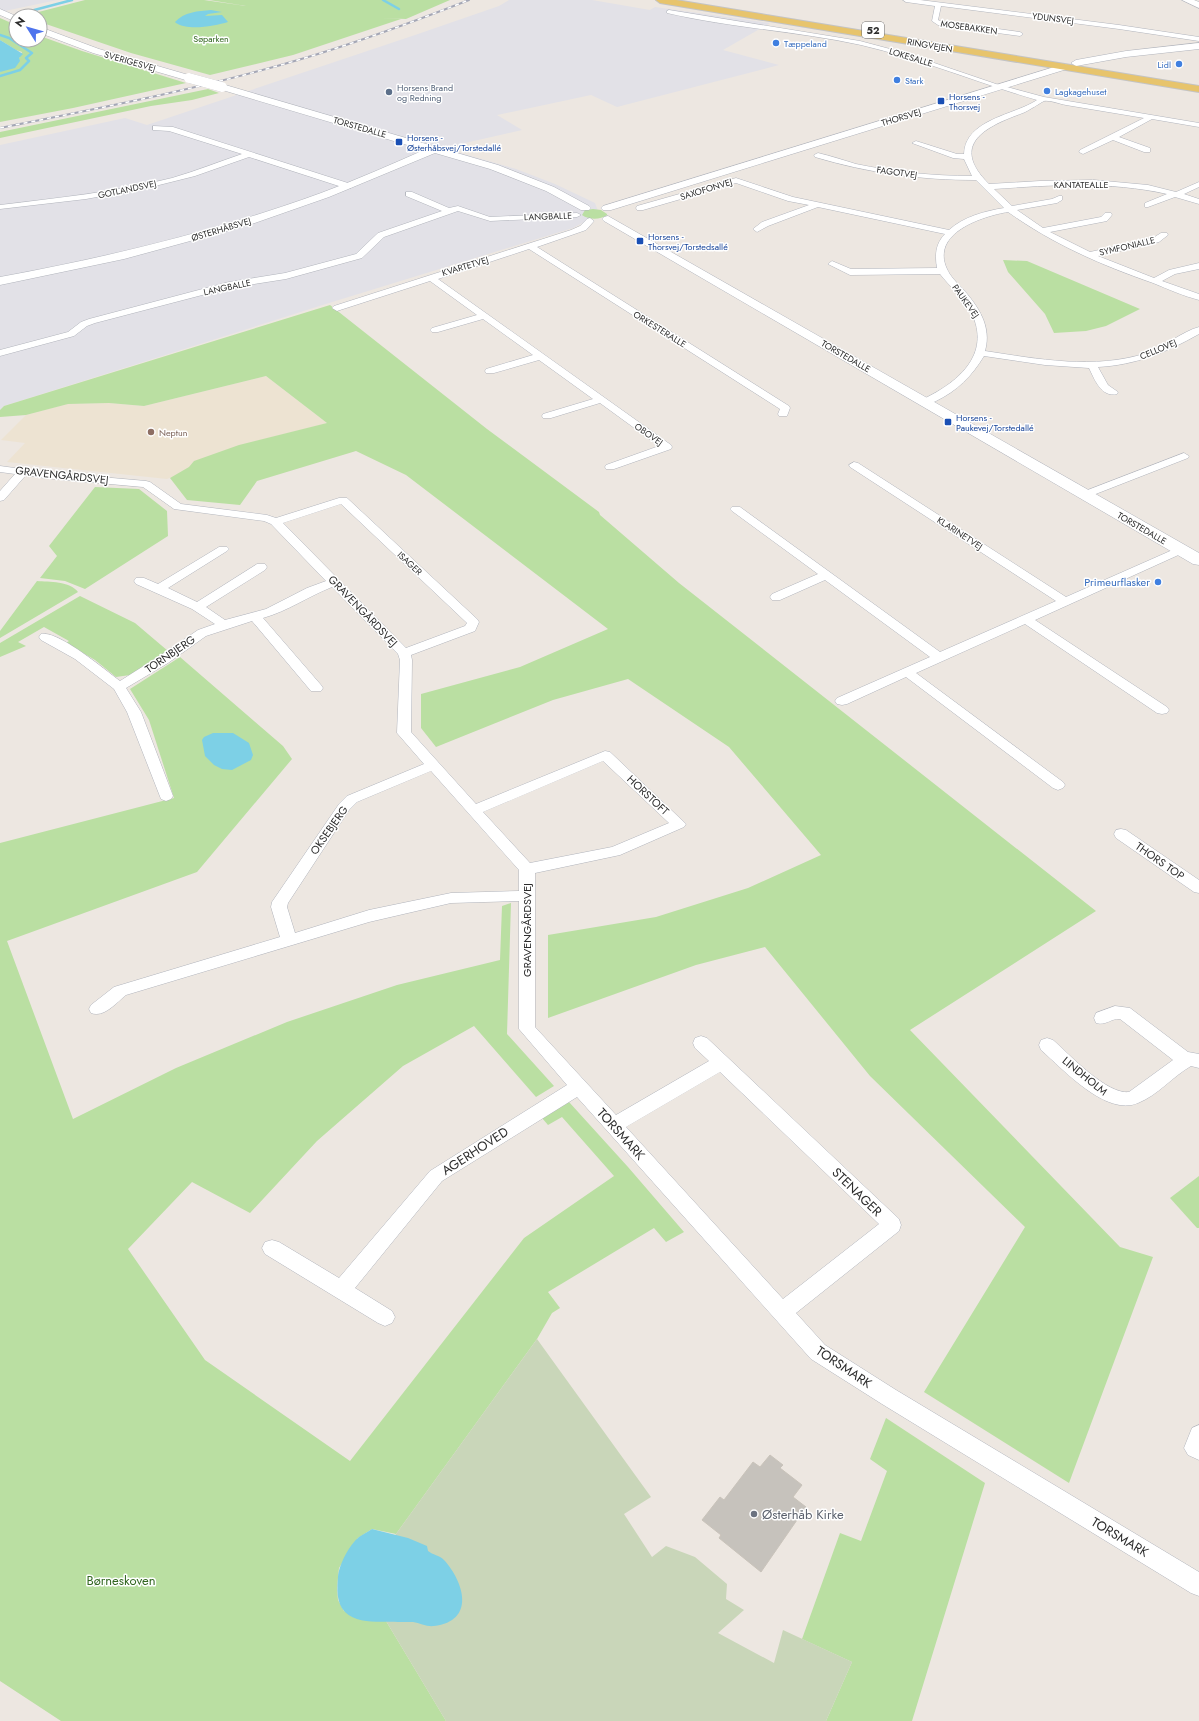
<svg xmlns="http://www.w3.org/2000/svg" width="1199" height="1721" font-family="Jost,sans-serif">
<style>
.industrial{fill:#e2e1e7}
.education{fill:#ede3d2}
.green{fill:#badfa2}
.cemetery{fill:#c9d6b9}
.water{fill:#7dd0e6}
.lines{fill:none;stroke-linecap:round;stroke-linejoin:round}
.stream{stroke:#7dd0e6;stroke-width:2.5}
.building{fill:#c6c2bc;stroke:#c9c3ba}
.street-casing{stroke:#b1b4bc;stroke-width:1}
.secondary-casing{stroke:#b1b4bc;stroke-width:1}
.primary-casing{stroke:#c4c4c4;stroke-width:2}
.street{fill:#fff;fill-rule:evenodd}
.secondary{fill:#fff;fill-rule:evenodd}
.primary{fill:#e7c46c;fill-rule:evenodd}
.rail-casing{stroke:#a4a7b6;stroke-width:2}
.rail{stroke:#fff;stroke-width:1.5;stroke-dasharray:4;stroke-linecap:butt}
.secondary-bridge-casing{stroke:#b1b4bc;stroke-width:10;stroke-linecap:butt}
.secondary-bridge{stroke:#fff;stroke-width:10}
.shop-dot{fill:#3f7fe0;stroke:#fff;stroke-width:1.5}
.service-dot{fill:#5c6f8a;stroke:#fff;stroke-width:1.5}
.transit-dot{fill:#1a4fb4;stroke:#fff;stroke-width:1.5}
.education-dot{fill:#8d6e63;stroke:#fff;stroke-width:1.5}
.worship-dot{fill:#6b7280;stroke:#fff;stroke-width:1.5}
.labels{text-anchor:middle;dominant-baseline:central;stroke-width:3;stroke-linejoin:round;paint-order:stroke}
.far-street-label{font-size:9px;fill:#2d2d2d;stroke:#fff}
.far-park-label{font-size:9px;fill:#336721;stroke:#fff}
.far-shop-label{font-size:9px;fill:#366cbe;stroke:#fff;text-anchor:start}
.far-service-label{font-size:9px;fill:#4e5e75;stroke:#fff;text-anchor:start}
.far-transit-label{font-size:9px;fill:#164399;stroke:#fff;text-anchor:start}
.far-education-label{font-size:9px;fill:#785e54;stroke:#fff;text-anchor:start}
.shield{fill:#fff;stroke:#6c6c6c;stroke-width:1}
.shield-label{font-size:10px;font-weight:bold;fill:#2d2d2d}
.street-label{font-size:11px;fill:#2d2d2d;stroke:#fff}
.shop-label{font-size:11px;fill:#366cbe;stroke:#fff;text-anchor:end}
.near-street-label{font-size:13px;fill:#2d2d2d;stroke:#fff}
.near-worship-label{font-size:13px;fill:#5b616d;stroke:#fff;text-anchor:start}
.near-park-label{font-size:13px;fill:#336721;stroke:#fff}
</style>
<rect width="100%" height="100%" fill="#ede7e1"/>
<!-- industrial -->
<g class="industrial">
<path d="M0 0H57L0 12Z"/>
<path d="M509 0H592L650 10 655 7 770 23 723 50 779 65 617 107 591 95 497 115 522 130 443 148 516 169 555 184 595 203 599 214 573 228 329 303 4 406 0 410V145L125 118 147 125 418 34 499 6Z"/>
</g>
<!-- education -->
<path class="education" d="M266 376 327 423 187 469 180 474 167 479 7 462 25 443 1 440 26 415 67 404 109 403 144 406Z"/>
<!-- green -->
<g class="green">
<path d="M85 0H204L246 6 209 0H450L406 19 381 18 401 19 293 55 210 75 131 53 40 22V16H23Z"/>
<path d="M0 18 16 25V40H40V36L82 51 186 83 73 108 0 122V72L19 58 22 52 16 50 0 40Z"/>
<path d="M208 89 219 93 192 100 151 106 0 138V132Z"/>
<path d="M593 209 601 210 607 214V215C600 220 589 220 582 215L585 210Z"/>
<path d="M1003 260 1027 261 1140 309 1106 326 1086 331 1054 333 1045 314 1008 272Z"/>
<path d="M330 305 487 429 599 512 600 515 679 583 1096 911 910 1030 1120 1247 1153 1257 1069 1483 924 1392 1025 1227 870 1076 765 947 696 965 548 1018V935L656 917 748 888 821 855 729 747 628 679 553 700 436 747 421 728V694L520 667 608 629 406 475 356 451 257 481 240 505 187 500 170 478 189 467 194 461 239 445 327 423 266 376 144 406 109 403 68 404 26 415 0 417V410L4 406Z"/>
<path d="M95 487 139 489 167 511 168 536 85 589 65 581 40 578 57 556 49 546Z"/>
<path d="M37 581C49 582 70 581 78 592L0 638V631Z"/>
<path d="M80 596 135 623 168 651 130 675 116 677 95 660 66 643 69 641 44 627 18 642 26 646 0 657V643Z"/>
<path d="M180 657 283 746 292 759 197 872 7 941 73 1119 176 1068 287 1022 397 985 500 960 502 906 511 903 507 1034 554 1086 536 1097 474 1026 403 1066 317 1141 250 1213 192 1182 128 1249 205 1360 350 1461 524 1238 614 1176 562 1117 548 1125 542 1118 569 1102 628 1167 684 1232 666 1242 654 1228 548 1292 560 1308 552 1313 537 1339 396 1534 372 1529 358 1538 339 1568 337 1588 338 1600 344 1611 368 1621H386L446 1721H61L0 1681V843L174 798 149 720 130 689Z"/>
<path d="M1199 1176V1228H1197L1170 1198Z"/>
<path d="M886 1418 985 1483 912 1721H826L852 1662 802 1639 840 1533 861 1541 887 1471 870 1459Z"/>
</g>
<!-- cemetery -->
<path class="cemetery" d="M537 1339 651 1497 624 1514 652 1557 666 1546 695 1557 727 1584 726 1599 744 1610 718 1633 774 1663 783 1630 852 1662 826 1721H446L362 1581Z"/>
<!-- water -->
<g class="water">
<path d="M211 10 222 12 208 14 205 16 222 15 228 22C215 26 188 31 176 23L175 22C184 12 198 11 211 10Z"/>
<path d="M0 40 23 54 19 58 20 61 15 68 0 72Z"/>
<path d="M213 733H233L249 743 253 755 251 760 232 770 222 769 214 765 205 756 202 740 204 737Z"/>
<path d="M372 1529 408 1538 427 1546 428 1551C433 1555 439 1555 444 1560 464 1582 476 1621 434 1626 427 1627 420 1623 413 1622 408 1622 403 1622 398 1622 381 1621 358 1625 345 1612 336 1603 337 1588 338 1577 339 1565 349 1545 359 1537 363 1534 368 1532 372 1529Z"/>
</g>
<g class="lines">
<!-- stream -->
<g class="stream">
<path d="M383 0 399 9"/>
<path d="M23 13 72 0"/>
<path d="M0 35 9 38 32 53 26 58 29 61 20 70 0 76"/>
</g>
</g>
<!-- building -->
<path class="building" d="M770 1455 783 1465 780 1468 802 1485 793 1497 806 1507 761 1572 719 1538 721 1535 702 1520 720 1497 724 1500 753 1462 760 1467Z"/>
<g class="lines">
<defs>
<g id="street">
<path d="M903 0H920L1119 25 1199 37V41L1119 29 941 6 938 20 940 21 1020 32 1023 34 1020 36 938 25 932 21 935 6 906 2Z"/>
<path d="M669 10 860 41 905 53 996 84 1044 97 1199 123V127L1152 119 1119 137 1150 148V152H1144L1113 140 1083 154 1079 152 1080 150 1144 118C1118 114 1092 109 1066 105 1060 104 1050 100 1044 101 1042 102 1028 111 1023 113 987 126 948 144 989 184L1040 181 1094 180 1148 185 1176 192 1199 182V187L1184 194 1199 199V204L1175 197 1148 207H1145V203L1167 194C1109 181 1052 185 994 189L1012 206 1052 199 1059 196H1062V200L1057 203 1017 210 1043 228 1101 217 1105 213H1111L1112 215 1107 221 1050 232 1090 252 1153 238 1161 233H1167L1168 235 1159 242 1098 256 1154 278 1169 270 1199 263V269L1175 274 1162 281 1199 294V300C1183 296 1168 289 1153 283 1101 265 1053 244 1008 212 983 216 930 233 947 269 950 276 957 283 962 288 978 306 992 326 985 351 1038 359 1094 370 1147 353 1164 347 1183 331 1199 327V334C1167 352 1136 365 1098 367L1108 385 1118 392 1117 394C1101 398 1094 378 1089 368L1045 365 984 356C972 376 957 391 936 401 931 403 927 406 921 404L920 402 921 400C956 384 993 355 971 312 964 298 950 287 940 274L850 275 828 264 832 261 851 269 937 268C935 256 935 244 945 234L818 207 768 226 757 232 753 229 762 222 809 205 788 201 736 183 643 210H637L636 208 637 206 736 178 793 197 949 230C963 217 985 211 1004 208L976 180C921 180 868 173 815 157L814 155 818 153C831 156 843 160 856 164 894 172 933 176 972 176L964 159 953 158 912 143 916 141 957 154H964C965 119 1015 115 1037 100 978 83 921 59 861 45 797 31 731 28 667 13V11Z"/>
<path d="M153 126 173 127 351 184 352 186 351 188H345L249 157 195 176 151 187 86 199 0 209V205C57 198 116 192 172 178 196 171 218 162 242 154L169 131 153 130Z"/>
<path d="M406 192H412L449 208 458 206 490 217 577 213 581 215 577 217 490 221 458 211 384 237 362 258 286 279 229 288 95 323 87 326 74 336 0 356V350L68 332 81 322 89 319 229 282 285 273 356 254 378 233 442 211 406 196Z"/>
<path d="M590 218 594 221 586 230 537 247 789 406 790 408 787 416H779L778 414 780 409 529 249 438 279 671 445 672 447 671 449 614 469H606L605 467 606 465 659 446 600 403 551 418H543L542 416 543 414 593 399 539 360 494 373H486L485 371 486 369 533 355 483 319 438 332H432L430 330 432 328 477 315 430 281 340 310 337 311 332 308 334 306 571 230 580 226 587 219Z"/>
<path d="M1184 453 1189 456 1188 458 1088 497 1084 498 1078 495 1080 493Z"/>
<path d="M854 462 858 463 1066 597 1177 548H1185L1187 550 1185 552 1035 620 1167 707 1169 710 1167 713 1162 714 1157 713 1025 624 916 673 1063 782 1065 785 1063 788 1058 790 1053 788 906 677 847 704 842 705 837 704 835 701 837 698 930 657 825 580 780 600H772L770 597 772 594 818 574 732 511 730 509 732 507H740L940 652 1056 601 850 467 849 465Z"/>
<path d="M0 466 44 472 146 481 150 482 181 504 267 515 276 518 339 498H347L477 619 479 622 475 631 411 655 412 660 411 732 476 804 605 751 610 752 686 824 684 827 620 855 535 873V1027L616 1115 709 1061 695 1048 693 1043 695 1038 701 1036 707 1038 899 1219 901 1225 899 1231 796 1313 825 1345 896 1390 1199 1572V1596L1191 1593 882 1404 811 1359 577 1097 442 1181 355 1288 392 1311 395 1317 392 1323 385 1326 378 1323 265 1254 262 1248 265 1242 272 1240 279 1242 339 1278 430 1171 567 1085 519 1029V901L451 903 369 922 126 995C116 1003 104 1018 91 1013L89 1009 91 1005 114 987 280 937 271 907 272 902 339 804 347 796 424 764 397 733 400 660 398 654 332 587C309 596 288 611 263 618L321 685 323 688 321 691H311L252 621 206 636 168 663 126 688 141 712 173 796 171 799 166 801 161 799 127 712 114 689 75 659 41 640 39 637 41 634C58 630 105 670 120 681L158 657 198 630 215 624 192 609 136 584 134 581 136 578H144L158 584 219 547H227L229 549 227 551 168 588 197 602 257 564H265L267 567 265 570 206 607 225 620 266 609 307 588 326 581 271 524 264 521 174 509 143 487 44 478 26 475 4 500 0 501V491L15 474 0 472ZM341 504 467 623 465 626 406 648 283 523ZM603 761 669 823 612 847 530 863 483 812ZM431 771 519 870V891L451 893 369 910 295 933 287 907 288 903 349 810 357 802ZM720 1072 879 1224 783 1299 626 1127Z"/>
<path d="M1121 829 1126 830 1199 880V893L1194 892 1116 838 1114 834 1116 830Z"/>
<path d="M1115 1006 1130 1008 1188 1052 1199 1054V1068L1191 1066C1172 1077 1158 1095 1138 1103 1106 1117 1063 1069 1041 1050L1039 1045 1041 1040 1047 1038 1053 1040C1069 1054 1107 1095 1129 1092L1173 1060 1120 1019C1111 1018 1106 1026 1096 1023L1094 1018 1096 1013Z"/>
<path d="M1199 1425V1460L1188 1455 1184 1448 1192 1428Z"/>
</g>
<g id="secondary">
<path d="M1182 0H1194L1199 2V8Z"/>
<path d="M0 9 16 16V22L0 15Z"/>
<path d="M40 27 99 49 192 76 194 78 189 81 93 53 40 33Z"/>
<path d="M1199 43V49L1126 57 1076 66 1071 63 1076 60 1126 51Z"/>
<path d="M1064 64 1067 65 1069 67 1067 69 611 210H603L601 208 603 206Z"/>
<path d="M222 84 498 165 554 187 589 206 591 208 589 210H581L546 191 490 169 435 153 329 197 249 225 124 259 0 285V277C109 257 217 231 321 193 356 180 390 165 424 150L219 89 217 87Z"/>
<path d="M608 216 1199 553V565L1193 564 604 221 602 219 604 217Z"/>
</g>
<path id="primary" d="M656 0H676L1199 86V92L660 3Z"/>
</defs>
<!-- street casing -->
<use href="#street" class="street-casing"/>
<!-- secondary casing -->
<use href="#secondary" class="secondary-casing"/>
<!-- primary casing -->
<use href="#primary" class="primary-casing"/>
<!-- street -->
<use href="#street" class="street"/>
<!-- secondary -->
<use href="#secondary" class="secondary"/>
<!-- primary -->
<use href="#primary" class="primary"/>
<defs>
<path id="rail" d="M0 128C100 108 200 89 298 60 356 43 413 22 469 0"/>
</defs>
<!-- rail casing -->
<use href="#rail" class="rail-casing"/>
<!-- rail -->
<use href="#rail" class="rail"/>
<defs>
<path id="secondary-bridge" d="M189 78 222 87"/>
</defs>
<!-- secondary-bridge casing -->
<use href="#secondary-bridge" class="secondary-bridge-casing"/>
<!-- secondary-bridge -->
<use href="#secondary-bridge" class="secondary-bridge"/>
</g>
<!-- markers -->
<g class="shop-dot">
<circle cx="776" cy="43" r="4"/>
<circle cx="1179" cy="64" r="4"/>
<circle cx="897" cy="80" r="4"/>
<circle cx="1047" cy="91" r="4"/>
<circle cx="1158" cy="582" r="4"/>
</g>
<circle class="service-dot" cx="389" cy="92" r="4"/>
<g class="transit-dot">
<rect x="937" y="97" width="8" height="8" rx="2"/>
<rect x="395" y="138" width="8" height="8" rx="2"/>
<rect x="636" y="237" width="8" height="8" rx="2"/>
<rect x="944" y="418" width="8" height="8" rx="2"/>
</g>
<circle class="education-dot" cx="151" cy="432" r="4"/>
<circle class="worship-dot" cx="754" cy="1514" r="4"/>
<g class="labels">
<!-- far-street labels -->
<g class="far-street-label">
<text transform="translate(1053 18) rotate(7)">YDUNSVEJ</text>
<text transform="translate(969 27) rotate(8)">MOSEBAKKEN</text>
<text transform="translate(930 45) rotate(10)">RINGVEJEN</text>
<text transform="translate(911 57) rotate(17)">LOKESALLE</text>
<text transform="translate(130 61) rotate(16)">SVERIGESVEJ</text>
<text transform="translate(901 117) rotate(-17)">THORSVEJ</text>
<text transform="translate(360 127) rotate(16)">TORSTEDALLE</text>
<text transform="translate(897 172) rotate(8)">FAGOTVEJ</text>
<text x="1081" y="184">KANTATEALLE</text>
<text transform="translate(127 189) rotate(-12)">GOTLANDSVEJ</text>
<text transform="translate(706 189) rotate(-17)">SAXOFONVEJ</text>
<text transform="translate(548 216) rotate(-2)">LANGBALLE</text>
<text transform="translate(221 229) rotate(-17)">ØSTERHÅBSVEJ</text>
<text transform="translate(1127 246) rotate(-13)">SYMFONIALLE</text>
<text transform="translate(465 266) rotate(-17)">KVARTETVEJ</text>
<text transform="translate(227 287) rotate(-12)">LANGBALLE</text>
<text transform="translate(966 301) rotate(54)">PAUKEVEJ</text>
<text transform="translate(660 329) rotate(32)">ORKESTERALLE</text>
<text transform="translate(1158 349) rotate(-23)">CELLOVEJ</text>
<text transform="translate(846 356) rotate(30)">TORSTEDALLE</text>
<text transform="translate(649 434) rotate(35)">OBOVEJ</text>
<text transform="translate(1142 528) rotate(30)">TORSTEDALLE</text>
<text transform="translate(960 533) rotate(33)">KLARINETVEJ</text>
<text transform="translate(410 563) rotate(43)">ISAGER</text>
</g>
<!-- far-park labels -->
<g class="far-park-label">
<text x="211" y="38">Søparken</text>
</g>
<!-- far-shop labels -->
<g class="far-shop-label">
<text x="784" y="43">Tæppeland</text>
<text x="1171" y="64" text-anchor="end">Lidl</text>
<text x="905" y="80">Stark</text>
<text x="1055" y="91">Lagkagehuset</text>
</g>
<!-- far-service labels -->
<g class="far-service-label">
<text x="397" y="87">Horsens Brand<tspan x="397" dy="10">og Redning</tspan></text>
</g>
<!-- far-transit labels -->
<g class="far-transit-label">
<text x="949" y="96">Horsens -<tspan x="949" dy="10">Thorsvej</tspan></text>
<text x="407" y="137">Horsens -<tspan x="407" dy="10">Østerhåbsvej/Torstedallé</tspan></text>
<text x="648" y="236">Horsens -<tspan x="648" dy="10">Thorsvej/Torstedsallé</tspan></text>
<text x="956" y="417">Horsens -<tspan x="956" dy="10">Paukevej/Torstedallé</tspan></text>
</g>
<!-- far-education labels -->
<g class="far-education-label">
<text x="159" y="432">Neptun</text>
</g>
<!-- shield labels -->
<rect class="shield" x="862" y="22" width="22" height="16" rx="3"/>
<g class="shield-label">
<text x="873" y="30">52</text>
</g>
<!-- street labels -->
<g class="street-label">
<text transform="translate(62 475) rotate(6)">GRAVENGÅRDSVEJ</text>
<text transform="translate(363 611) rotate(46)">GRAVENGÅRDSVEJ</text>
<text transform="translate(170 654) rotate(-34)">TORNBJERG</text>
<text transform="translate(648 795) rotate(43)">HORSTOFT</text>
<text transform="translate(329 830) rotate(-55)">OKSEBJERG</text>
<text transform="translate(1160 861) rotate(35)">THORS TOP</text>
<text transform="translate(527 930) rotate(-90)">GRAVENGÅRDSVEJ</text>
<text transform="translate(1085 1076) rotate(39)">LINDHOLM</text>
</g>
<!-- shop labels -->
<g class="shop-label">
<text x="1150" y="582">Primeurflasker</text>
</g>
<!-- near-street labels -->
<g class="near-street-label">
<text transform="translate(621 1134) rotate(48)">TORSMARK</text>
<text transform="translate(475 1151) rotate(-33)">AGERHOVED</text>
<text transform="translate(857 1192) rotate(44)">STENAGER</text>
<text transform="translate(844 1367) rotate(34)">TORSMARK</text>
<text transform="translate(1120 1537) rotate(31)">TORSMARK</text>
</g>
<!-- near-worship labels -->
<g class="near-worship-label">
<text x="762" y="1514">Østerhåb Kirke</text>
</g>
<!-- near-park labels -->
<g class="near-park-label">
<text x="121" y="1580">Børneskoven</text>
</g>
</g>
<!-- north arrow -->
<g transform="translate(28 28) rotate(307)"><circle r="19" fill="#ffffff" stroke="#ababab"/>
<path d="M0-3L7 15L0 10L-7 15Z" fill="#4e74ed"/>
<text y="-6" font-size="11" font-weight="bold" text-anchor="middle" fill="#2d2d2d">N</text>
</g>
</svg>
